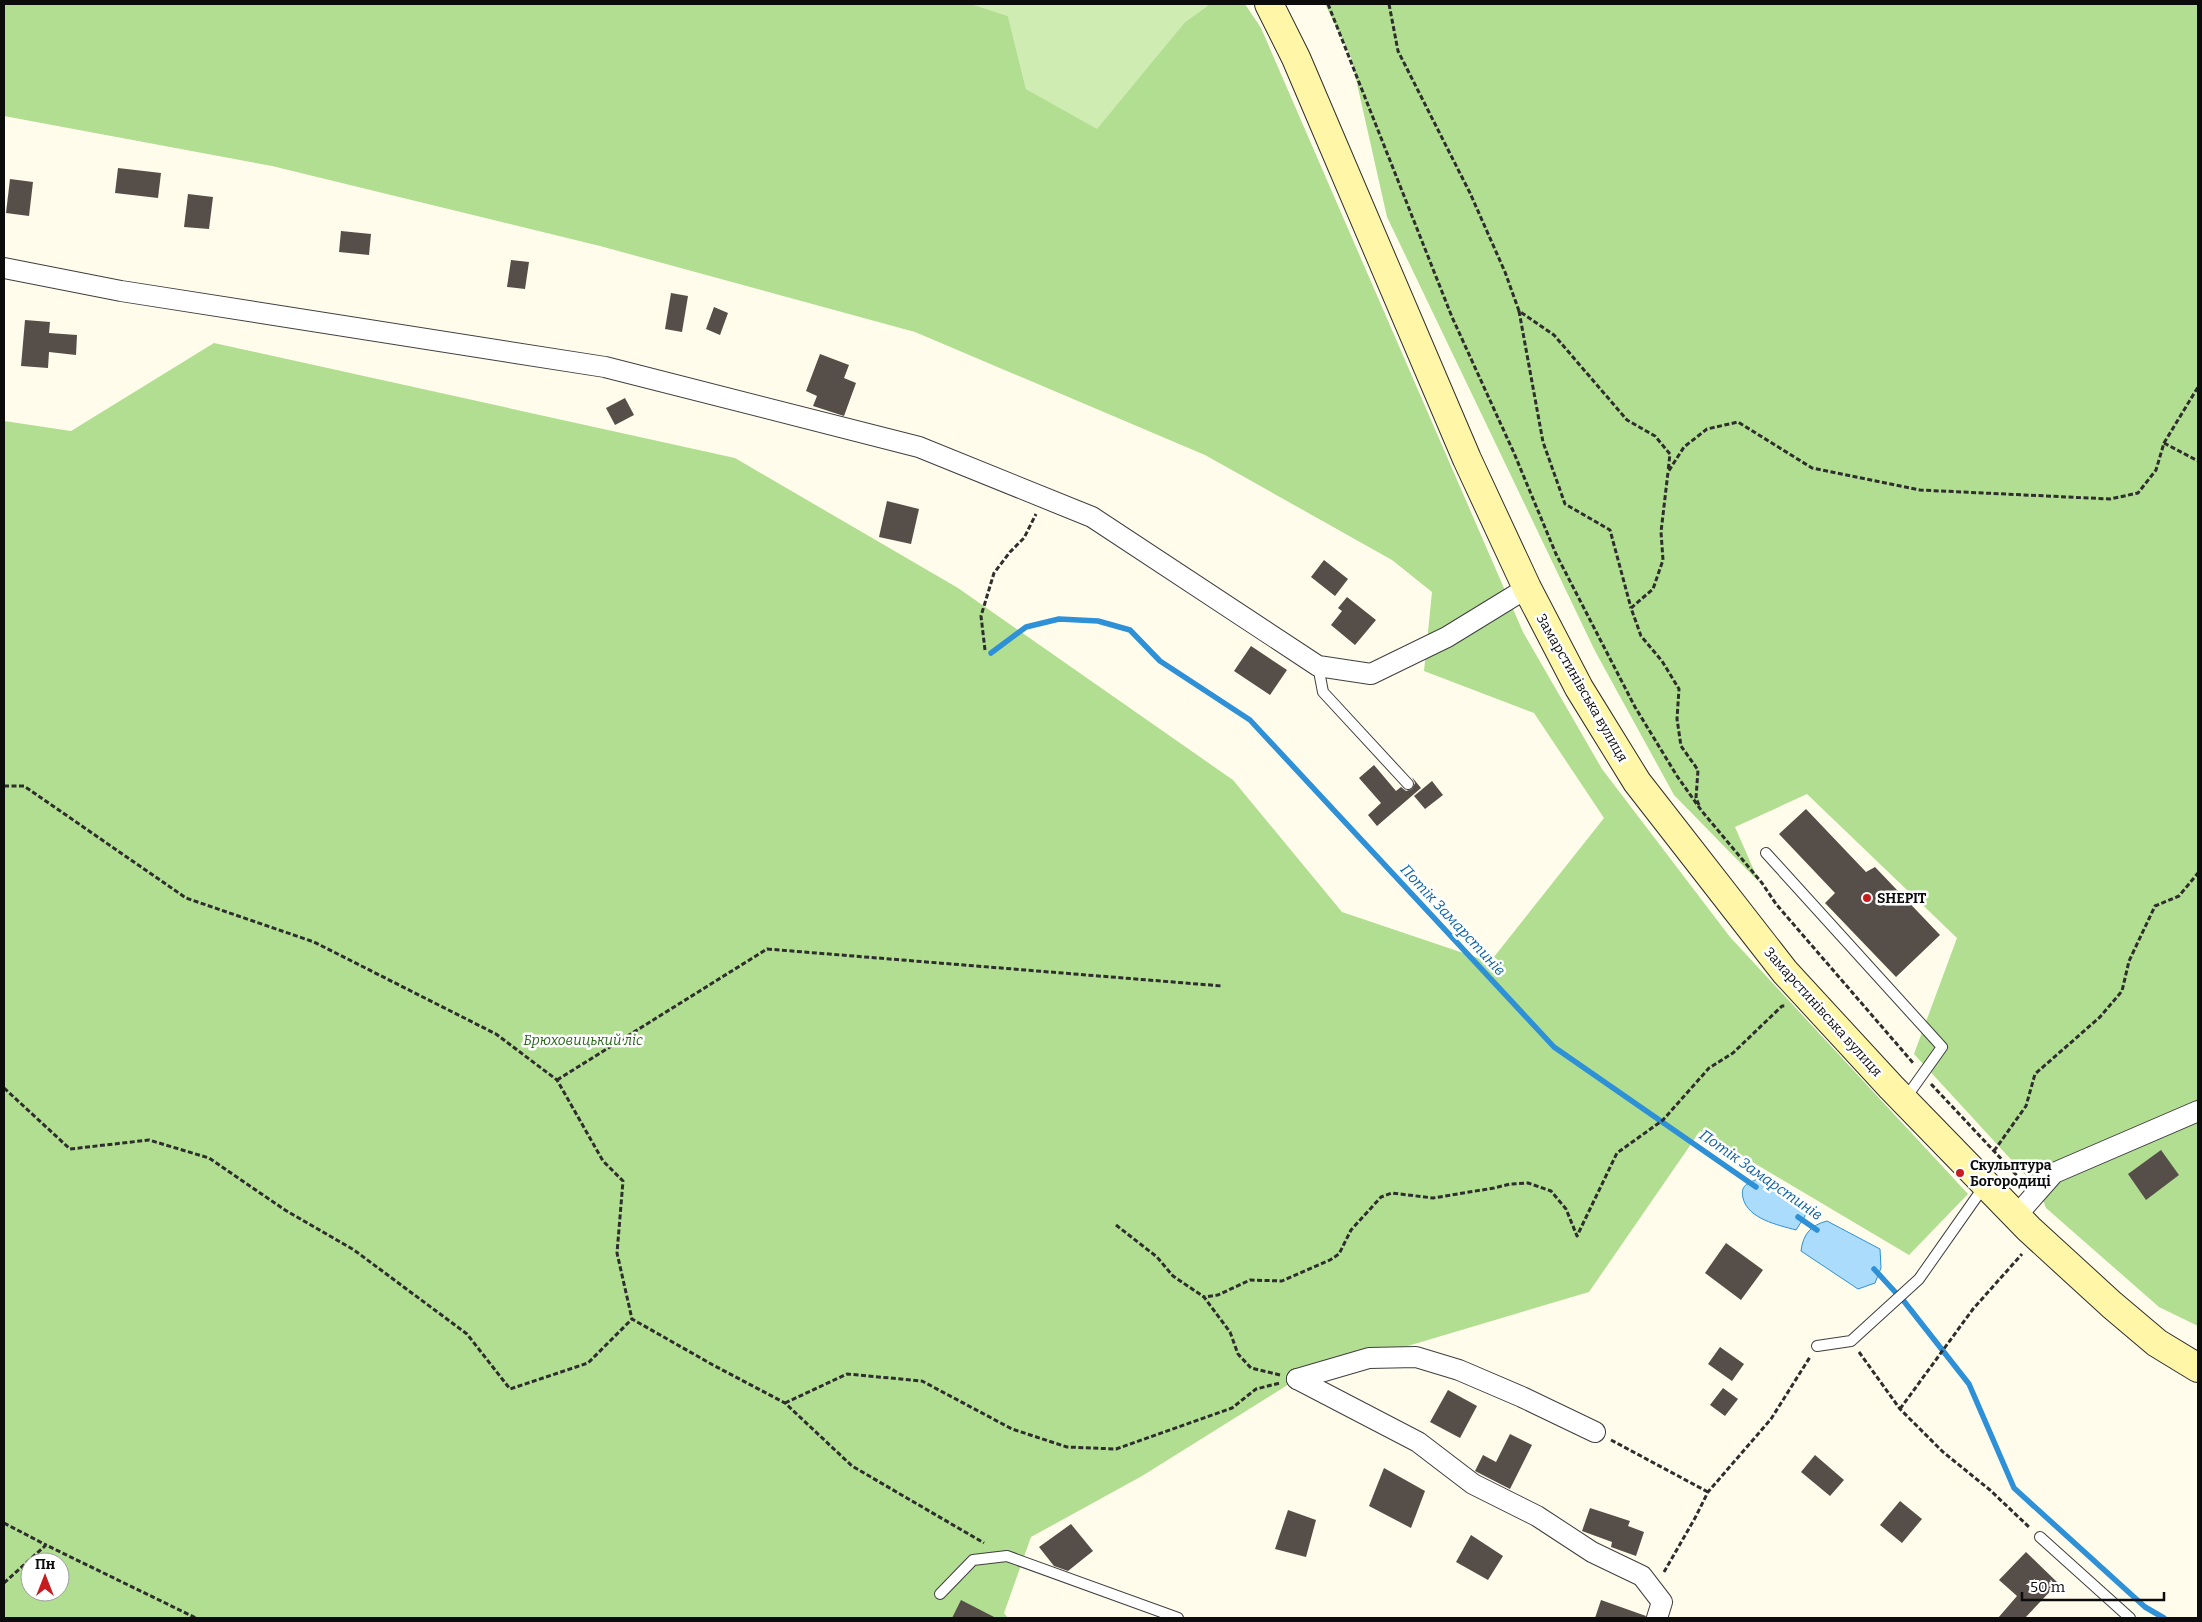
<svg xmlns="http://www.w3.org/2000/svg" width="2202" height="1622" font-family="Bitter,serif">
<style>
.green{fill:#cfecb3}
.forest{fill:#b2de91;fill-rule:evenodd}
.water{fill:#acdcfb;stroke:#2e90d7}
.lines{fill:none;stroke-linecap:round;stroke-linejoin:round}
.stream{stroke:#2e90d7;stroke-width:5.5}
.building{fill:#564e48}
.service-casing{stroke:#3f3f3f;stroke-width:12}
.minor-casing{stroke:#3f3f3f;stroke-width:22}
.secondary-casing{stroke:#2e2e2e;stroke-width:30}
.path{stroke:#2e2e2e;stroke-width:3;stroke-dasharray:5 2.5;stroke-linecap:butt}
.service{stroke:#fff;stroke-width:10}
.minor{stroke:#fff;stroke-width:20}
.secondary{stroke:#fff7a7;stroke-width:28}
.poi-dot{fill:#c61b1f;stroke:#fff;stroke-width:2}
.labels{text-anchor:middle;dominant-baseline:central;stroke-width:5;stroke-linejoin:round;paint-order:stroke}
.street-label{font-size:14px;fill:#0c0c0c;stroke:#fff}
.poi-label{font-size:14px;font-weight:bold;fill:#0c0c0c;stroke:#fff;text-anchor:start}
.park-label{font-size:14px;font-style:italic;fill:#276818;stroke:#fff}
.water-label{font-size:15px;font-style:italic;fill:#0d61a7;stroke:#fff}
</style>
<rect width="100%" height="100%" fill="#fffcec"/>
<!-- green -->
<path class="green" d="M971 4H1210L1185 22 1097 130 1026 89 1008 16Z"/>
<!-- forest -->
<g class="forest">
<path d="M4 4H971L1008 16 1026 89 1097 129 1185 22 1210 4H1245L1261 28 1523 632 1602 769 1730 937 1968 1194 1909 1255 1700 1131 1589 1292 1297 1379 1142 1476 1031 1537 1004 1613 1008 1618H4V421L71 431 214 343 735 458 958 588 1233 780 1342 912 1490 962 1604 818 1534 713 1424 671 1432 592 1392 560 1205 455 915 332 600 246 272 166 4 116ZM30 1562H60V1592H30Z"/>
<path d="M1325 4H2198V1326L2159 1307 2046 1208 2039 1190 1914 1054 1957 938 1807 794 1735 827 1759 882 1674 795 1595 651 1387 217 1351 57Z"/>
</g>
<!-- water -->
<g class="water">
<path d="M1758 1179 1787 1189 1805 1201V1216L1796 1230C1778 1225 1748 1219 1743 1198 1740 1185 1748 1183 1758 1179Z"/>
<path d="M1827 1221 1880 1249 1881 1268 1875 1283 1858 1289 1801 1251C1803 1234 1811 1225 1827 1221Z"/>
</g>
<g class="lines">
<!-- stream -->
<g class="stream">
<path d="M991 653 1026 627 1059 619 1098 621 1130 630 1160 661 1250 720 1554 1047 1756 1187"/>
<path d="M1798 1217 1817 1230"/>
<path d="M1874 1269 1897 1294"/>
<path d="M1903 1300 1969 1384 2014 1488 2145 1607 2164 1618"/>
</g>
</g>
<!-- building -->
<g class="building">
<path d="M118 168 161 173 158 198 115 193Z"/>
<path d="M10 179 33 182 29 216 6 213Z"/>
<path d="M188 194 213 197 209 229 184 227Z"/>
<path d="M341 231 371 234 369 255 339 252Z"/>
<path d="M511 260 529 262 525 289 507 287Z"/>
<path d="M671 293 688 296 682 332 665 329Z"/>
<path d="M714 307 728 313 720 335 706 329Z"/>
<path d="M25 320 50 322 49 333 77 335 76 355 49 352 48 368 21 366Z"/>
<path d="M820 354 849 365 844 378 856 383 844 416 813 406 817 396 806 391Z"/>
<path d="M625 398 634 415 615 425 606 408Z"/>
<path d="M887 501 919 509 911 544 879 537Z"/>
<path d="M1324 560 1348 579 1335 596 1311 577Z"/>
<path d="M1347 597 1376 620 1355 645 1331 625 1342 611 1338 608Z"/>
<path d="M1251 646 1287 670 1270 695 1234 671Z"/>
<path d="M1374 765 1396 791 1401 787 1406 791 1412 789 1415 783 1412 777 1421 788 1377 826 1368 815 1381 803 1359 778Z"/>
<path d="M1432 781 1443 795 1425 809 1414 796Z"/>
<path d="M1806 809 1866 872 1875 867 1940 935 1896 977 1825 903 1835 893 1779 834Z"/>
<path d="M2161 1150 2179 1175 2146 1200 2128 1174Z"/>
<path d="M1726 1243 1763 1270 1741 1300 1705 1273Z"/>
<path d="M1720 1347 1744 1364 1732 1381 1708 1364Z"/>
<path d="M1723 1388 1738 1399 1725 1416 1710 1405Z"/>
<path d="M1448 1390 1477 1406 1460 1438 1430 1422Z"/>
<path d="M1510 1434 1532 1445 1510 1489 1475 1471 1483 1455 1496 1462Z"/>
<path d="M1815 1455 1844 1480 1830 1496 1801 1472Z"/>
<path d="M1384 1468 1425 1491 1411 1528 1369 1506Z"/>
<path d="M1900 1501 1922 1519 1902 1543 1880 1525Z"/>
<path d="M1590 1508 1630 1521 1628 1526 1644 1532 1636 1556 1611 1547 1612 1542 1582 1531Z"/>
<path d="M1288 1510 1316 1520 1306 1557 1275 1549Z"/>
<path d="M1071 1524 1093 1551 1068 1571 1054 1566 1039 1547Z"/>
<path d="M1471 1535 1503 1556 1488 1580 1456 1562Z"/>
<path d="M2026 1552 2058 1583 2025 1618H1998L2017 1596 1999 1580Z"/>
<path d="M961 1600 996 1618H952Z"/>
<path d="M1601 1600 1646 1616 1645 1618H1595Z"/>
</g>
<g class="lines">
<defs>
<g id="service">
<path d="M1318 666 1323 692 1408 784"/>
<path d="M1766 853 1942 1047 1905 1099"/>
<path d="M1817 1346 1851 1341 1919 1279 1985 1185"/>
<path d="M2040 1537 2130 1618"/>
<path d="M940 1594 973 1560 1007 1556 1178 1618"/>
</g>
<g id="minor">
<path d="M4 268 121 291 605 367 919 447 1092 517 1318 666 1371 674 1447 637 1527 588"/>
<path d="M2016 1216 2054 1173 2198 1111"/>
<path d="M1297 1379 1418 1442 1473 1484 1537 1516 1592 1552 1642 1576 1662 1602 1657 1618"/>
<path d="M1297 1379 1369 1358 1416 1357 1459 1370 1522 1397 1595 1432"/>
</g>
<path id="secondary" d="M1269 4 1296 58 1467 459 1527 588 1579 688 1637 782 1785 972 1891 1087 2029 1229 2112 1305 2157 1343 2198 1368"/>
</defs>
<!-- service casing -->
<use href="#service" class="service-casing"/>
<!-- minor casing -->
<use href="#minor" class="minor-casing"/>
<!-- secondary casing -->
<use href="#secondary" class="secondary-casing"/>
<!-- path -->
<g class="path">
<path d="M1328 4 1452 317 1514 453 1556 554 1635 707 1677 776 1701 810 1762 883 1776 904 1914 1064"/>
<path d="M1389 4 1398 51 1470 193 1505 272 1519 311 1554 335 1627 420 1655 436 1670 454 1668 471"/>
<path d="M1519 311 1543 442 1565 504 1610 530 1631 608"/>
<path d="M2164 443 2198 461"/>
<path d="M985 650 981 616 994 573 1010 552 1024 538 1036 514"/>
<path d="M4 786H24L186 898 314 942 496 1034 557 1080 603 1161 623 1181 617 1253 632 1319 713 1365 785 1403 852 1466 984 1543"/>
<path d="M1699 805 1696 798 1698 770 1681 746 1677 719 1679 689 1662 661 1641 636 1631 608 1653 589 1663 560 1661 532 1668 472 1684 447 1707 429 1738 422 1812 468 1920 490 2110 499 2138 493 2156 470 2164 443 2198 387"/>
<path d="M557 1080 767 949 1222 986"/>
<path d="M1931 1084 2022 1181"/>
<path d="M4 1088 70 1149 149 1140 209 1158 285 1210 354 1250 467 1334 510 1389 588 1363 632 1319"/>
<path d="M1994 1151 2026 1106 2035 1074 2100 1017 2122 991 2129 961 2155 906 2179 896 2198 873"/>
<path d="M1116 1225 1157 1257 1173 1276 1204 1297"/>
<path d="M1859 1352 1900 1409 1943 1452 1990 1490 2030 1528"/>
<path d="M1280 1375 1251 1368 1238 1354 1230 1332 1204 1297 1218 1295 1250 1280 1282 1281 1330 1260 1339 1254 1351 1230 1381 1197 1392 1193 1433 1198 1494 1188 1510 1184 1528 1183 1551 1191 1566 1209 1577 1236 1617 1153 1663 1120 1709 1068 1733 1053 1782 1006H1786"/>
<path d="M785 1403 847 1374 922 1381 1012 1429 1067 1447 1116 1449 1232 1408 1256 1389 1280 1383"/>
<path d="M1900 1409 1973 1309 2022 1254"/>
<path d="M1611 1440 1708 1492"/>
<path d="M4 1523 46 1545"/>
<path d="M1664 1572 1695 1518 1708 1492 1771 1419 1810 1357"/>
<path d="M4 1583 46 1545 196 1618"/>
</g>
<!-- service -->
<use href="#service" class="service"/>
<!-- minor -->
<use href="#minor" class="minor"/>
<!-- secondary -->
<use href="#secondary" class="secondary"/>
</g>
<!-- markers -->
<g class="poi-dot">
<circle cx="1867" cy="898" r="5"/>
<circle cx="1960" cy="1173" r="5"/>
</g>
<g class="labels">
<!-- street labels -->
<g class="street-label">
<text transform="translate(1582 688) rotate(60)">Замарстинівська вулиця</text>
<text transform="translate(1823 1012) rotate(48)">Замарстинівська вулиця</text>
</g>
<!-- poi labels -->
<g class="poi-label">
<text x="1877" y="898">SHEPIT</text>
<text x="1970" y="1165">Скульптура<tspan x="1970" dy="16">Богородиці</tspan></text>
</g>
<!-- park labels -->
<g class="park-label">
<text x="583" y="1040">Брюховицький ліс</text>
</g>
<!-- water labels -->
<g class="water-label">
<text transform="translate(1453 920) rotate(47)">Потік Замарстинів</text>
<text transform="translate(1761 1175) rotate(35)">Потік Замарстинів</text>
</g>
</g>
<!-- border -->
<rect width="2202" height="1622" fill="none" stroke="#0c0c0c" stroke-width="10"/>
<!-- north arrow -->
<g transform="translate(45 1577)"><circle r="24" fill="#ffffff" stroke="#9e9e9e"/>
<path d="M0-4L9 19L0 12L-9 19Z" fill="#c61b1f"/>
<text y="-8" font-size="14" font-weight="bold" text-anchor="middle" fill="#0c0c0c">Пн</text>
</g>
<!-- scale -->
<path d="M2022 1592v8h142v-8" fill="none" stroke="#0c0c0c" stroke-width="2.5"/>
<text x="2030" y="1592" font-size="15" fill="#0c0c0c" stroke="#ffffff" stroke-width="4" paint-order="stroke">50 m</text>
</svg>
